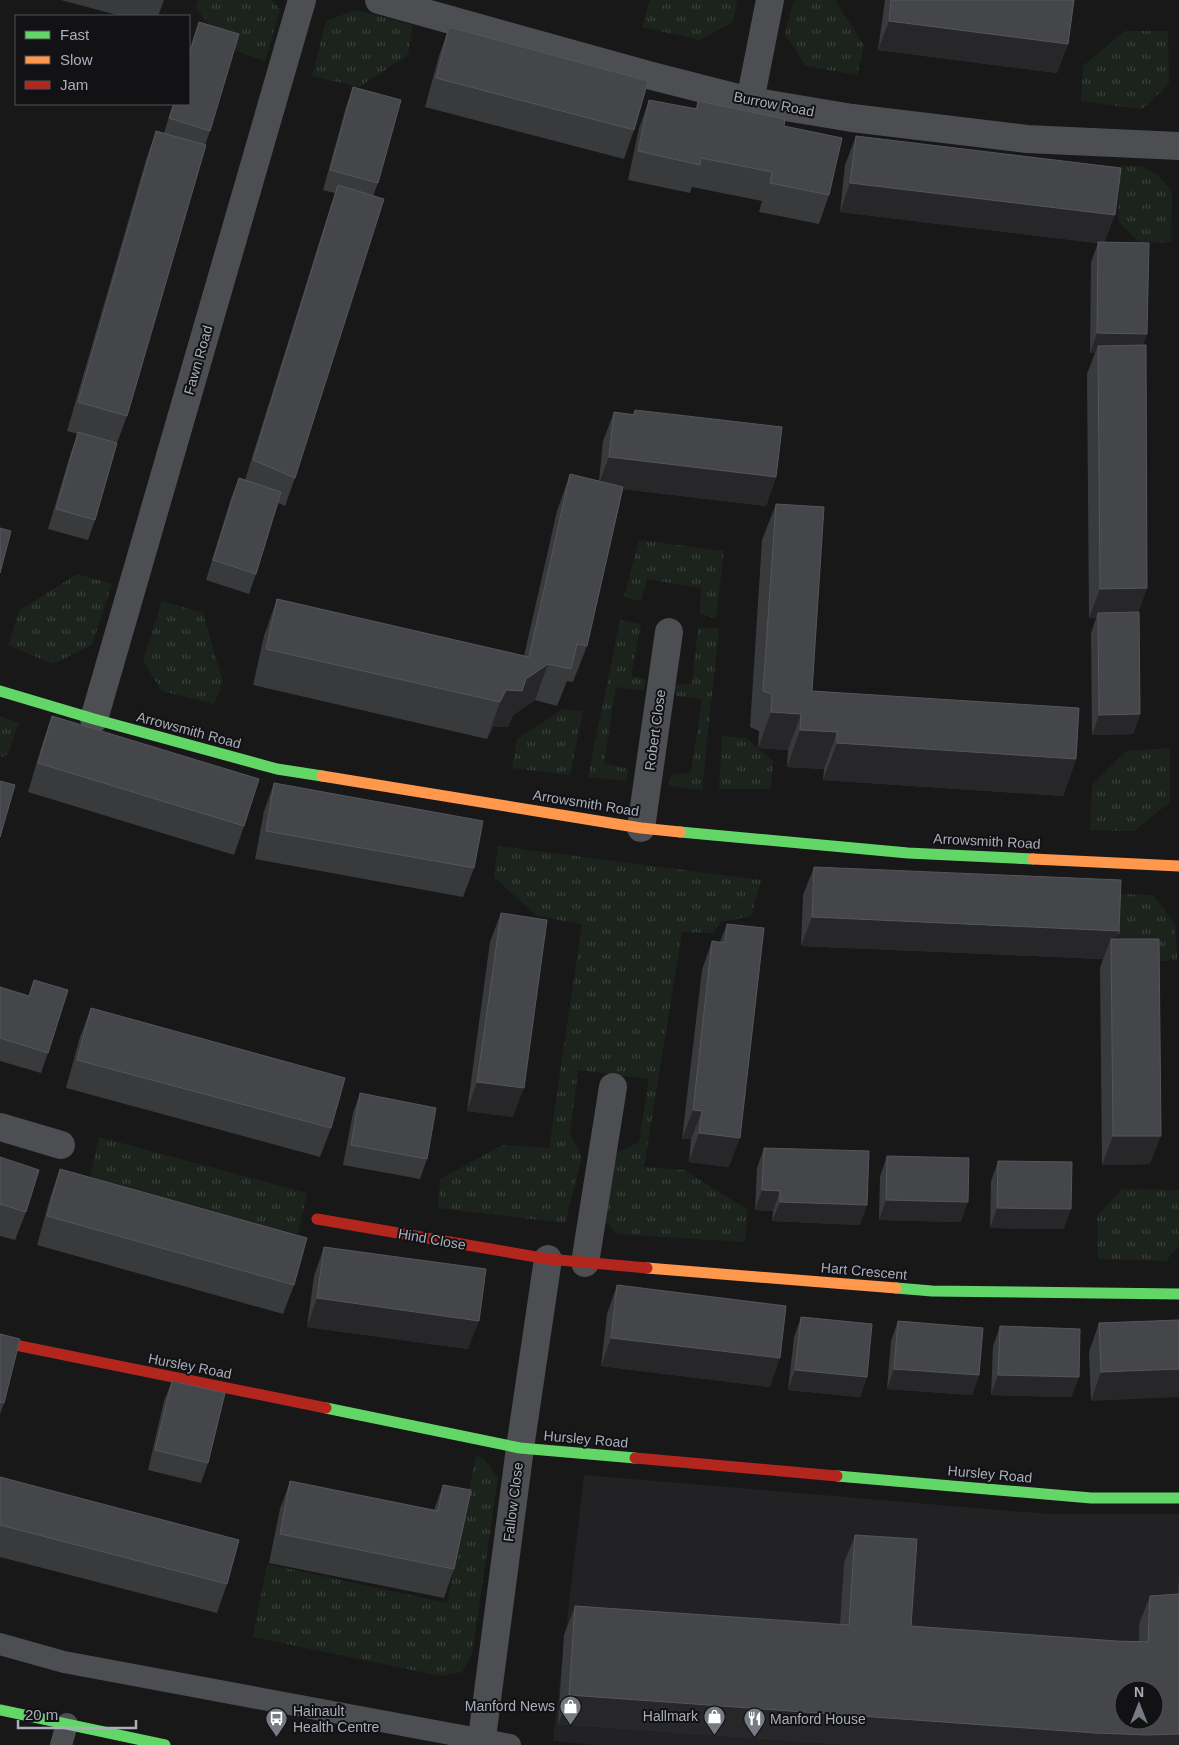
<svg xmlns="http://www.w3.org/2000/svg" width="1179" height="1745" font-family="Helvetica,sans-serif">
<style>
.built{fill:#222225;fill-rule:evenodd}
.grass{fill:url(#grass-tufts)}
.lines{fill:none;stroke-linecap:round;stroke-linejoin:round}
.lane{stroke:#4c4e52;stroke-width:22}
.street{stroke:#4c4e52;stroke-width:28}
.fast{stroke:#63d668;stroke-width:11}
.slow{stroke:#ff974d;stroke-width:11}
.jam{stroke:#b3261e;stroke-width:11}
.wall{fill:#393a3c}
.shaded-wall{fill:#272729}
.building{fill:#45464a;stroke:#55565c;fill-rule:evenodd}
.labels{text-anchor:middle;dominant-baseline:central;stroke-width:4;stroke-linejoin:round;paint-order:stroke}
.street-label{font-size:14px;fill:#a9aeba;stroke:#121215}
.poi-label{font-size:14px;fill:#a9aeba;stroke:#121215;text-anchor:end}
</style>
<defs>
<pattern id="grass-tufts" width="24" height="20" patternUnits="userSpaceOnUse" patternTransform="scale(1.25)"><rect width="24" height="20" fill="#1c231d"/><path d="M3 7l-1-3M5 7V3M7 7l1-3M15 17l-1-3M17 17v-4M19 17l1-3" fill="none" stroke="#3a403c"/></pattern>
</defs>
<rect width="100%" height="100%" fill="#181819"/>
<!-- built -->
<path class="built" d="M584 1475 1049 1514H1179V1745H595L553 1741ZM1124 1690H1154V1720H1124Z"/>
<!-- grass -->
<g class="grass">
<path d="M198 0H272L280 10 265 61 228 48 196 8Z"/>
<path d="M650 0H737L733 22 700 40 642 27Z"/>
<path d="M794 0H835L864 46 857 75 806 66 785 34Z"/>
<path d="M356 10 413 25 408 55 359 87 312 76 326 21Z"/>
<path d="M1125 31H1168L1169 84 1142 109 1081 101 1083 66Z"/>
<path d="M1120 166H1143L1161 178 1172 192 1171 242 1140 243 1118 221Z"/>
<path d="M639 540 724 551 716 618 700 614 701 588 647 579 641 601 624 597Z"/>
<path d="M77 574 112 584 92 645 53 664 8 645 19 611Z"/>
<path d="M162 601 203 613 223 682 214 704 162 691 143 661Z"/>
<path d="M620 620 641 624 631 676 645 679 644 691 616 687 604 763 628 769 627 781 588 777Z"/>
<path d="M698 628H719L702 790 669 786 671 774 691 773 702 699 676 696 675 685 692 684Z"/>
<path d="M563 709 583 711 570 775 512 768 517 739Z"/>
<path d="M0 716 19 723 8 754 0 758Z"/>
<path d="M722 736 746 738 773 761 771 789H719Z"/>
<path d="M1170 748V802L1134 831 1090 830 1092 785 1126 751Z"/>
<path d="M498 846 761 880 751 916 721 922 713 933 682 932 644 1167 684 1170 748 1210 745 1242 616 1234 606 1221 613 1155 639 1142 649 1079 578 1070 570 1134 582 1157 565 1223 438 1208 440 1179 503 1145 549 1148 582 924 537 916 494 877Z"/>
<path d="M1112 894 1153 895 1175 924 1177 960 1145 962 1110 930Z"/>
<path d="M99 1137 307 1193 298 1234 90 1178Z"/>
<path d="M1122 1189 1179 1190V1245L1166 1261 1098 1259 1097 1216Z"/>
<path d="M476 1456 485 1460 498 1478 472 1654 462 1672 441 1676 253 1637 267 1564 447 1603Z"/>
</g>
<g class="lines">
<!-- lane -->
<g class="lane">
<path d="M0 1644 64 1662 510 1745"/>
<path d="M61 1745 67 1724"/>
</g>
<!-- street -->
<g class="street">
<path d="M379 0 652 76 750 101 852 118 1027 139 1179 146"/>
<path d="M750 101 770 0"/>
<path d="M94 719 302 0"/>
<path d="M641 828 669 632"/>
<path d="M0 1127 61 1145"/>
<path d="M585 1263 613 1087"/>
<path d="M481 1745 520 1448 548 1259"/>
</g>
<!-- fast -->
<g class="fast">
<path d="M0 691 94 719 277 769 322 776"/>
<path d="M680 832 908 853 1033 859"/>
<path d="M896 1288 932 1291 1179 1294"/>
<path d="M326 1408 520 1448 635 1458"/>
<path d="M837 1476 1091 1498H1179"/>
<path d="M0 1710 165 1745"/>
</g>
<!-- slow -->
<g class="slow">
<path d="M322 776 641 828 680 832"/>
<path d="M1033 859 1179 866"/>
<path d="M647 1268 896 1288"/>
</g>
<!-- jam -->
<g class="jam">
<path d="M317 1219 548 1259 647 1268"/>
<path d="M0 1342 326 1408"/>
<path d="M635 1458 837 1476"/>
</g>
</g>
<!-- wall -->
<g class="wall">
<path d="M61 0H164L158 16H121Z"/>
<path d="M885 0H1074L1068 44 1057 73 878 50Z"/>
<path d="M199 22 210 131 205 145 127 416 117 443 95 520 88 540 48 529 71 452 78 434 67 431 146 160 156 131 164 133 173 104H189V51Z"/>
<path d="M449 27 634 130 624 159 425 107 439 56Z"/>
<path d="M353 87 378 183 373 196 295 478 285 506 278 503 256 574 249 594 206 580 231 498 239 478 245 480 328 214 335 193 323 190 346 107Z"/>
<path d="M649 100 695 109 698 101 784 126 829 195 819 224 759 212 762 201 692 187 690 193 628 180 639 128Z"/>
<path d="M856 136 1105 242 1147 334 1143 345 1147 588 1138 612 1140 714 1133 734 1092 735 1091 633 1096 618H1089L1087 374 1095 353H1090L1091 262 1098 243 840 212 845 165Z"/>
<path d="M635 410 776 477 766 506 623 489 587 646 573 682 567 681 557 706 535 700 513 715 508 727H493L487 739 253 685 264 636 277 599 524 656 557 511 570 474 599 481 603 441 614 412 633 414Z"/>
<path d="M776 504 812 691 1076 759 1063 796 823 780 824 769 787 767 788 750 758 748 759 731 750 727 762 540Z"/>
<path d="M52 716 244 826 234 855 28 792 42 745Z"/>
<path d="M274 783 474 868 463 897 255 859 264 811Z"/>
<path d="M814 867 1117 939 1150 1164 1102 1165 1100 968 1103 959 801 946 803 895Z"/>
<path d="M501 913 513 1117 467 1111 490 942Z"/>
<path d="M727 924 729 1167 689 1162 691 1139H682L702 970 712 941 720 942Z"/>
<path d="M34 980 48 1053 41 1073 0 1061V987L29 996Z"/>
<path d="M91 1008 331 1128 320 1157 66 1088 80 1037Z"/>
<path d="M360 1093 427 1159 420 1179 343 1165 353 1113Z"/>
<path d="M764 1148 860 1225 772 1221 773 1211 755 1210 757 1168Z"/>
<path d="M887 1156 961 1222 879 1220 880 1176Z"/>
<path d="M0 1157 26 1212 15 1240 0 1236Z"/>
<path d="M998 1161 1064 1229 990 1228 991 1181Z"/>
<path d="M60 1169 294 1285 283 1314 37 1245 50 1198Z"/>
<path d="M324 1247 468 1349 307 1327 314 1276Z"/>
<path d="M617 1285 770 1387 601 1366 607 1314Z"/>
<path d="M801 1317 867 1377 860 1397 788 1390 794 1337Z"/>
<path d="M1179 1320 1091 1401 1089 1352 1099 1323Z"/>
<path d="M898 1321 979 1375 972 1395 887 1389 891 1341Z"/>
<path d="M1000 1326 1079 1377 1071 1397 991 1395 993 1346Z"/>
<path d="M0 1334 4 1403 0 1414Z"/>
<path d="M172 1381 208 1463 201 1483 148 1470 164 1401Z"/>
<path d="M0 1477 227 1584 217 1613 0 1557Z"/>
<path d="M290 1481 434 1510 443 1485 454 1569 444 1598 269 1563 280 1509Z"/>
<path d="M855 1535 911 1626 1116 1641H1139V1624L1150 1596 1178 1594 1179 1577V1745H853L558 1724 564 1635 575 1606 840 1625 844 1563Z"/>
</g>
<!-- shaded-wall -->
<g class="shaded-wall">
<path d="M889 21 1068 44 1057 73 878 50Z"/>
<path d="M850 183 1115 215 1104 244 840 212Z"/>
<path d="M1097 333 1147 334 1140 354 1098 346 1095 353H1090Z"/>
<path d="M609 457 776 477 766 506 598 486Z"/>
<path d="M1147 588 1137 617 1098 613 1096 618H1089L1100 589Z"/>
<path d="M548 664 535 700 513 715 508 727H493L487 739 500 702 506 690 526 679Z"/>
<path d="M771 712 801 714 788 750 758 748Z"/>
<path d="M1140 714 1133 734 1092 735 1099 715Z"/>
<path d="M800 730 837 732 824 769 787 767Z"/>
<path d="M837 743 1076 759 1063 796 823 780Z"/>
<path d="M812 917 1119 931 1111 954V939L1103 959 801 946Z"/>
<path d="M477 1082 524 1088 513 1117 467 1111Z"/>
<path d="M693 1110 702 1111 691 1139H682Z"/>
<path d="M699 1133 740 1138 729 1167 689 1162Z"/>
<path d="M1113 1136H1161L1150 1164 1102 1165Z"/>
<path d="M762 1190 780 1191 773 1211 755 1210Z"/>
<path d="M886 1200 968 1202 961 1222 879 1220Z"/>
<path d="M780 1202 867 1205 860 1225 772 1221Z"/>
<path d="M997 1208 1071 1209 1064 1229 990 1228Z"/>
<path d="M317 1298 479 1321 468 1349 307 1327Z"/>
<path d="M611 1338 780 1358 770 1387 601 1366Z"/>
<path d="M894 1369 979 1375 972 1395 887 1389Z"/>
<path d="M1179 1369V1397L1091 1401 1101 1372Z"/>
<path d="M795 1370 867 1377 860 1397 788 1390Z"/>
<path d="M998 1375 1079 1377 1071 1397 991 1395Z"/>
<path d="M569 1695 1179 1734V1745H853L558 1724Z"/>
</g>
<!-- building -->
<g class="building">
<path d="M891 0H1074L1068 44 889 21Z"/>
<path d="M199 22 239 34 210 131 169 118 174 104H189V55Z"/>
<path d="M449 27 648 81 634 130 436 78Z"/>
<path d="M353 87 401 100 378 183 330 170Z"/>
<path d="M649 100 697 109 698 101 785 119 784 126 842 138 829 195 770 183 772 172 701 158 700 165 638 151Z"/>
<path d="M156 131 206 145 127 416 78 402Z"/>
<path d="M856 136 1121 168 1115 215 850 183Z"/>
<path d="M338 185 384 199 295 478 253 460Z"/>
<path d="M1098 242 1149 243 1147 334 1097 333Z"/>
<path d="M1146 345 1147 588 1100 589 1098 346Z"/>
<path d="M635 410 782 427 776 477 609 457 614 412 634 415Z"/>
<path d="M78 432 117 443 95 520 56 509Z"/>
<path d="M570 474 623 487 587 646 577 644 571 669 548 664 526 679 522 691 506 690 500 702 266 649 277 599 529 657Z"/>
<path d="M239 478 281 492 256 574 213 560Z"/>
<path d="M776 504 824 507 812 691 1079 708 1076 759 837 743V732L800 730 801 714 771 712 772 694 763 691Z"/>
<path d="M0 528 11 531 0 573Z"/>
<path d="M1139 612 1140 714 1099 715 1098 613Z"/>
<path d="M52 716 259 779 244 826 38 763Z"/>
<path d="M0 781 15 785 0 837Z"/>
<path d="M274 783 483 821 474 868 266 831Z"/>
<path d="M814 867 1121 880 1119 931 812 917Z"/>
<path d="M501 913 547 920 524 1088 477 1082Z"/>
<path d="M727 924 764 928 740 1138 699 1133 702 1111 693 1110 712 941 725 943Z"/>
<path d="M1111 939H1159L1161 1136H1113Z"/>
<path d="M34 980 68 990 48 1053 0 1038V987L29 996Z"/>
<path d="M91 1008 345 1078 331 1128 77 1060Z"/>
<path d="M360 1093 436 1108 427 1159 351 1145Z"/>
<path d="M764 1148 869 1151 867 1205 780 1202V1191L762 1190Z"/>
<path d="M887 1156 969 1158 968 1202 886 1200Z"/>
<path d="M0 1157 39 1170 26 1212 0 1204Z"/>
<path d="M998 1161 1072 1162 1071 1209 997 1208Z"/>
<path d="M60 1169 307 1238 294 1285 47 1216Z"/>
<path d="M324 1247 486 1269 479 1321 317 1298Z"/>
<path d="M617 1285 786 1306 780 1358 611 1338Z"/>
<path d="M801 1317 872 1324 867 1377 795 1370Z"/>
<path d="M1179 1320V1369L1101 1372 1099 1323Z"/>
<path d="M898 1321 983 1328 979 1375 894 1369Z"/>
<path d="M1000 1326 1080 1329 1079 1377 998 1375Z"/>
<path d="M0 1334 20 1339 4 1403 0 1402Z"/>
<path d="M172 1381 225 1393 208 1463 155 1450Z"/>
<path d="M0 1477 239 1540 227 1584 0 1525Z"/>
<path d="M290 1481 438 1511 443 1485 471 1490 454 1569 280 1534Z"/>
<path d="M855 1535 917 1539 911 1626 1116 1641 1148 1642 1150 1596 1179 1594V1734L1148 1735 1095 1733 569 1695 575 1606 849 1625ZM1124 1690H1154V1720H1124Z"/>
</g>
<!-- icons -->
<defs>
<symbol id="shop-pin" viewBox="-11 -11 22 30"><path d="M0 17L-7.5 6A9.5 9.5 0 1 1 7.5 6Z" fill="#767a82" stroke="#121215"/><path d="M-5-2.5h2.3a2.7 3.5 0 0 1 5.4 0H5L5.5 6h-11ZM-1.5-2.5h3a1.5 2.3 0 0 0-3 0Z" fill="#fff"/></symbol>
<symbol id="bus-pin" viewBox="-11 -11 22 30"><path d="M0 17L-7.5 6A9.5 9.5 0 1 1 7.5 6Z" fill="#767a82" stroke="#121215"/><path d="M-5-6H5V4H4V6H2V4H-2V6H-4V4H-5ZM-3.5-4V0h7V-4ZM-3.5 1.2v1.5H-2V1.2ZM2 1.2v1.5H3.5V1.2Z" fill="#fff"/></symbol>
<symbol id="restaurant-pin" viewBox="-11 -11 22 30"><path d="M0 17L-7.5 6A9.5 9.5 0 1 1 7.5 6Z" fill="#767a82" stroke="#121215"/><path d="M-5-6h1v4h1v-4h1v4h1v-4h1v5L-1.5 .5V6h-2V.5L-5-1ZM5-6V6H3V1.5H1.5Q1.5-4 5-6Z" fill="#fff"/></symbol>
</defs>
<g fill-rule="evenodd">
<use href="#shop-pin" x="558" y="1694" width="25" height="34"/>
<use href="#shop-pin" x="702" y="1704" width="25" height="34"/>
<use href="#bus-pin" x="264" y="1706" width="25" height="34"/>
<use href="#restaurant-pin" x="742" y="1706" width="25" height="34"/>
</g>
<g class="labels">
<!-- street labels -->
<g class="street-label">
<text transform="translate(774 104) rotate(11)">Burrow Road</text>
<text transform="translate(198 360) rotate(-74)">Fawn Road</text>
<text transform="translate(189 730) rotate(15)">Arrowsmith Road</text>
<text transform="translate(655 730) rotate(-82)">Robert Close</text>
<text transform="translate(586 803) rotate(9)">Arrowsmith Road</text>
<text transform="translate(987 841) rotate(3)">Arrowsmith Road</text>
<text transform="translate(432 1239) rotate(10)">Hind Close</text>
<text transform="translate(864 1271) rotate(5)">Hart Crescent</text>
<text transform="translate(190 1366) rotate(11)">Hursley Road</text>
<text transform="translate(586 1439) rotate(5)">Hursley Road</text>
<text transform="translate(990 1474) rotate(5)">Hursley Road</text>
<text transform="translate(513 1502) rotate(-83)">Fallow Close</text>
</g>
<!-- poi labels -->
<g class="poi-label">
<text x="555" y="1706">Manford News</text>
<text x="293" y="1711" text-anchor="start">Hainault<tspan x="293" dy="16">Health Centre</tspan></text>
<text x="698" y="1716">Hallmark</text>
<text x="770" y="1719" text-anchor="start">Manford House</text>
</g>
</g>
<!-- legend -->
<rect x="15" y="15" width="175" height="90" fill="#121215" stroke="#4e5057"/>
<rect x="25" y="31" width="25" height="8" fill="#63d668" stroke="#4e5057"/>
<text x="60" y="40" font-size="15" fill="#a9aeba">Fast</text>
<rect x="25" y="56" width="25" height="8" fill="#ff974d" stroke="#4e5057"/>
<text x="60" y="65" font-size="15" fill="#a9aeba">Slow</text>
<rect x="25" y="81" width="25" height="8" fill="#b3261e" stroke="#4e5057"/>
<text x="60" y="90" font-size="15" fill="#a9aeba">Jam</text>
<!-- north arrow -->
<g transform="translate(1139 1705)"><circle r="24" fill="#121215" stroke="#4e5057"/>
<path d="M0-4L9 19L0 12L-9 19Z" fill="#767a82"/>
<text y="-8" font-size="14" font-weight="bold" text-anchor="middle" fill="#a9aeba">N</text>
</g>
<!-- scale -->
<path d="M18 1720v8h118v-8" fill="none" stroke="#a9aeba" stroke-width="2.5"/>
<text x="25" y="1720" font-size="15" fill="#a9aeba" stroke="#121215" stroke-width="4" paint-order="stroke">20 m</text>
</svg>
